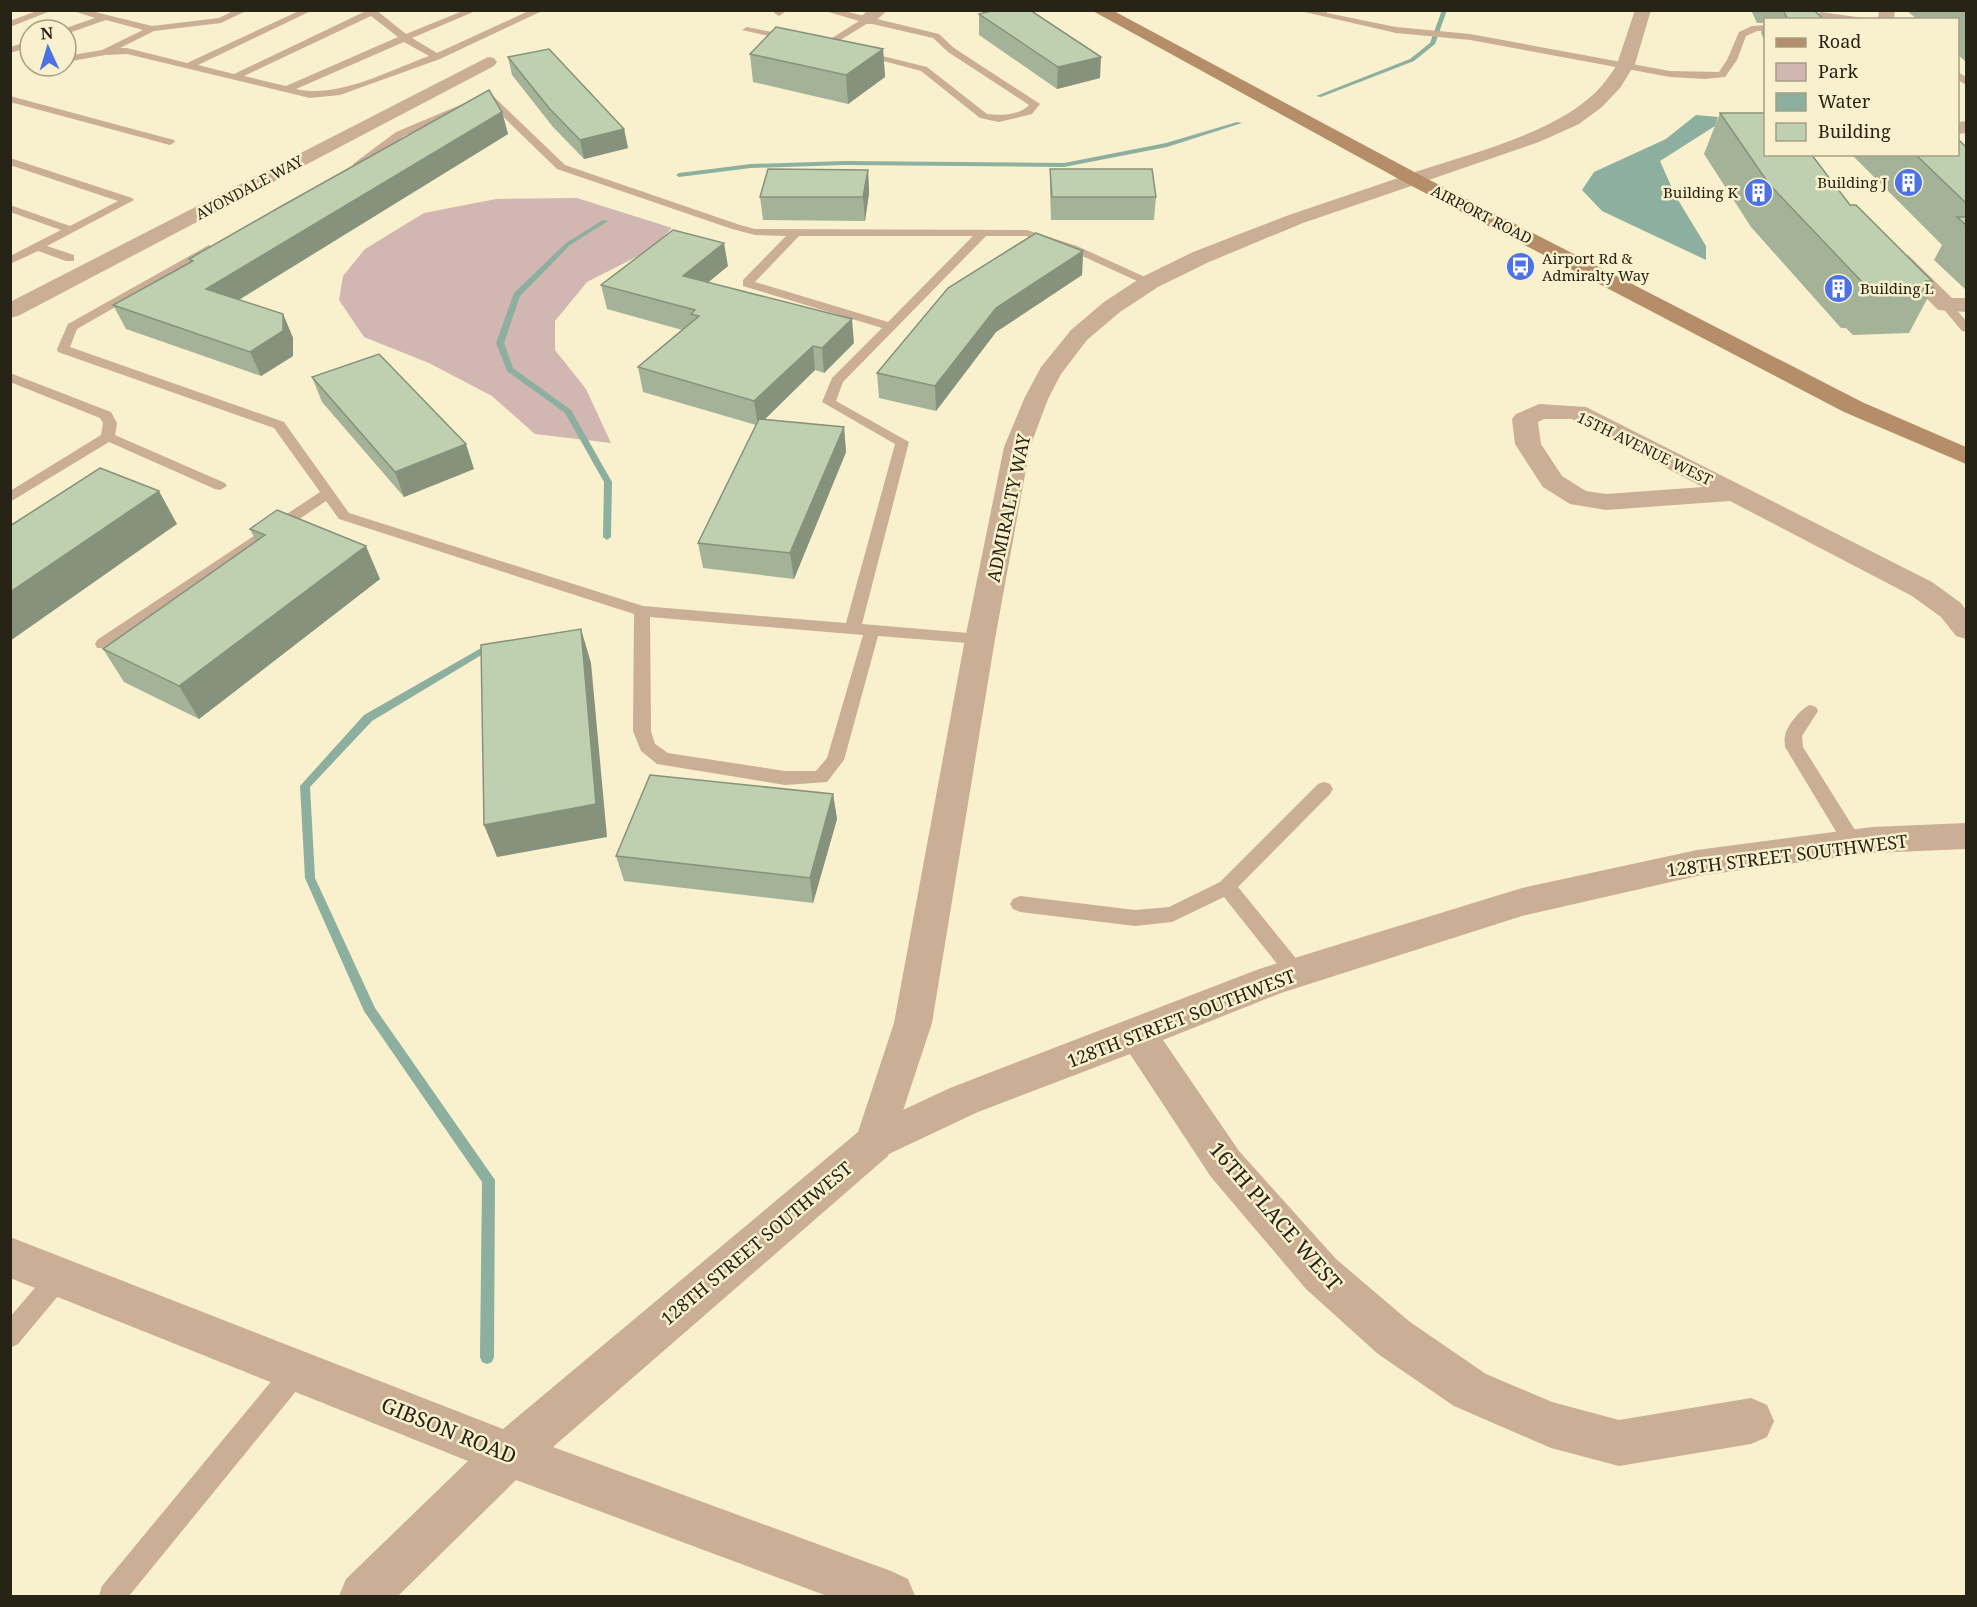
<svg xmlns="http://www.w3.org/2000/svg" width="1977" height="1607" font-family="'Noto Serif',serif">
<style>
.green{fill:#d1b6b2}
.water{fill:#8daf9f}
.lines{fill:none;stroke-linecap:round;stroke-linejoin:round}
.stream{fill:#8daf9f;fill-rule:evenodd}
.service{fill:#caae96;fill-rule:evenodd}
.minor{fill:#caae96;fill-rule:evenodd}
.tertiary{fill:#caae96;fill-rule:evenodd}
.secondary{fill:#b68d69;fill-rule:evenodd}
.wall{fill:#a4b397}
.shaded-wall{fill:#86927b}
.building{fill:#bfd0b0;stroke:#86927b;stroke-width:1.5}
.labels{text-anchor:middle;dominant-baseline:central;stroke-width:5;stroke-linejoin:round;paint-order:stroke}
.far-poi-label{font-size:15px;fill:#272416;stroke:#f9f1cd;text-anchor:end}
.far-street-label{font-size:15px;fill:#272416;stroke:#f9f1cd}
.street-label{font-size:18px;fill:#272416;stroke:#f9f1cd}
.near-street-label{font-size:21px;fill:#272416;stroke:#f9f1cd}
</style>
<rect width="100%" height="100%" fill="#f9f1cd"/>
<!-- green -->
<path class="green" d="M577 198 672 228 650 250 587 282 555 321V350L586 389 611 443 535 434 492 396 429 363 364 337 339 300 343 276 365 249 424 213 496 199Z"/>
<!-- water -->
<path class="water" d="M1696 115 1718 117 1715 126 1660 161 1675 195 1706 246V260L1602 211 1582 190 1594 172 1666 139Z"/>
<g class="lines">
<!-- stream -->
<g class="stream">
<path d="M1442 10H1447L1435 44 1414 61 1321 97 1316 96 1410 59 1430 43Z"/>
<path d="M1237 122 1242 123 1167 147 1064 167 845 165 751 168 679 177 676 175 679 173 751 164 845 161 1064 163 1166 143Z"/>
<path d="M603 220 608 221 570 245 520 296 504 343 513 368 571 410 612 482 611 537 607 540 603 537 604 482 565 413 507 371 496 343 514 293 566 243Z"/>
<path d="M490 643 495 646 493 648 372 721 310 787 315 878 375 1008 495 1180 494 1357 492 1362 487 1364 482 1362 480 1357 482 1182 364 1011 305 878 300 786 364 715Z"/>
</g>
<!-- service -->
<g class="service">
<path d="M39 10H53L10 27V21Z"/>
<path d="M70 10H87L152 26 219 18 235 10H248L221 23 154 31 120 48H127L187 63 301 10H313L198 65 234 74 368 10H376L406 34 465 10H478L412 38 437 53 531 10H544L440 59 340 95 310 98 127 54 105 55 66 62V56L102 50 143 30 106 20 66 34V30L63 29 95 18ZM371 16 398 37 286 86 244 76ZM404 42 429 56C390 70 338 99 296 89Z"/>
<path d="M777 10H788L779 16 774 13Z"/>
<path d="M822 10H840L939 34 954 48 1040 104 1032 114 999 122 980 118 921 71 857 54 862 51 927 67 987 114C1000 116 1020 115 1029 105L948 52 933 38 868 23 826 49 742 30 747 27 824 43 859 21Z"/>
<path d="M1296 10H1327V13L1396 27 1470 34 1670 71 1719 72 1727 60 1739 32 1752 26 1766 25V31H1757L1746 36 1737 60 1725 77 1704 79 1670 77 1470 40 1396 33Z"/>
<path d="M1821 12 1857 17 1861 20 1818 17 1816 15Z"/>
<path d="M30 41V47L10 53V47Z"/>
<path d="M1958 72 1966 77V85L1958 80Z"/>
<path d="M484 95H492L565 165 740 225 755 229 1027 230 1077 246 1156 282 1150 286 1146 285 1069 250 1026 236H986L843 382 836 401 909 442 862 624 980 634 986 635 988 639 986 643 980 644 878 636 844 760 827 782 785 785 657 764 641 751 633 731 634 614 339 519 326 501 109 648H97L95 644 97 640 320 492 274 428 58 352 57 349 68 324 209 245 213 247V251L77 329 70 347 284 422 349 513 643 606 846 623 895 444 822 402 832 378 882 328 743 286V280L786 236 755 235 732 229 557 169 487 101 404 136 362 166H354L353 164 396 132ZM799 236H973L888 322 755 282ZM650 617 863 635 827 758 816 771H785L668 753 655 744 651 731Z"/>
<path d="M10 96 174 140 175 142 170 145 10 102Z"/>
<path d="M10 158 132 198 134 200 47 246 74 255V261H66L38 251 10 264V256L61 230 10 212V205L70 226 118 201 10 165Z"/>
<path d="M1946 301 1950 302 1966 321V332L1962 331 1940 305Z"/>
<path d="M10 373 111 412 117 423 115 435 225 483 227 486 220 490 215 489 109 442 10 502V491L101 435 103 423 100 418 10 382Z"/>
<path d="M1810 705 1816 707 1818 711 1802 736 1803 747 1860 838 1862 843 1860 848 1853 850 1846 848 1785 747C1785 743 1784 740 1785 736 1786 727 1801 708 1810 705Z"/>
<path d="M1324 782 1330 784 1333 789 1330 794 1238 887 1303 967 1306 973 1303 979 1296 981 1289 979 1224 897 1172 922 1135 926 1020 912 1013 909 1010 904 1013 899 1020 896 1135 910 1169 907 1220 882 1318 784Z"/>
<path d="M60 1265 68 1268 72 1276 68 1284 18 1344 10 1348V1317L52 1268Z"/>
<path d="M297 1358 306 1361 309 1370 306 1379 129 1596H99L102 1586 288 1361Z"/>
</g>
<!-- minor -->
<g class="minor">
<path d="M868 10H888L872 24H860L858 20Z"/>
<path d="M1879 10H1895L1894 20H1878Z"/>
<path d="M488 57 494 58 497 62 494 66 18 316 10 318V302Z"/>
<path d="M1626 59 1632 60 1635 64 1620 88 1602 107 1579 124 1539 142 1420 183H1406L1403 179 1406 175C1462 156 1543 137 1588 99 1602 88 1610 75 1620 60Z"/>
<path d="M1966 121V133L1958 134V122Z"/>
<path d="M1900 253 1908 255 1952 298H1966V312L1938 310 1889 260 1892 255Z"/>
<path d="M1539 404 1586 407 1932 582 1961 603 1966 610V639L1956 636 1941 617 1912 596 1730 501 1606 510 1570 504 1543 487 1539 481 1515 444 1512 419 1516 414ZM1544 419H1572L1703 487 1606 494 1586 491 1562 476 1541 444 1538 422Z"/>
<path d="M1966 823V849L1872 853 1697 876 1522 916 1281 993 1163 1040 1239 1151 1336 1259 1410 1322 1486 1374 1552 1402 1619 1420 1751 1398 1767 1405 1774 1421 1767 1437 1751 1444 1619 1466 1551 1448 1454 1406 1378 1354 1306 1289 1211 1177 1130 1054 978 1112 874 1161 860 1156 854 1143 860 1130 950 1088 1259 969 1522 888 1697 850 1872 827Z"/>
</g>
<!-- tertiary -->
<g class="tertiary">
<path d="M1635 10H1651L1635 64 1632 68H1620L1617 64Z"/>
<path d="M1413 173 1420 175 1423 179 1420 183 1303 223 1209 262 1158 287 1120 312 1087 340 1061 374 1048 399 1030 447 995 639 932 1023 888 1156 553 1447 891 1571 908 1579 915 1596H827L516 1480 398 1596H339L346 1579 468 1461 10 1278V1237L503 1429 858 1132 894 1023 965 639 1004 447 1024 399 1041 367 1071 330 1104 302 1142 277 1193 252 1289 215Z"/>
</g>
<!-- secondary -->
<path class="secondary" d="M1091 10H1112L1420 175 1862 402 1966 447V464L1844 412 1406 183Z"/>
</g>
<!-- wall -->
<g class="wall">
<path d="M1751 10H1814L1824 20H1766V44L1761 33 1765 23H1757Z"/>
<path d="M1906 10H1966V62L1958 55V20H1918Z"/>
<path d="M979 14 1100 78 1057 89 979 35Z"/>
<path d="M883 49 885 77 848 104 753 82 750 54Z"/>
<path d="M508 57 624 129 628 148 584 159 553 127 512 75Z"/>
<path d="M502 112 508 134 239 300 283 314 293 338V356L261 376 126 329 113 305 190 262 189 259Z"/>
<path d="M1720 113 1850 205 1932 281 1930 285 1933 288 1909 333 1853 335 1846 328H1841L1751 227 1704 154Z"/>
<path d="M1966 147V290L1934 260 1942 245 1851 154H1958Z"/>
<path d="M1050 169 1156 197 1154 220H1051L1050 192Z"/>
<path d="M868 170 869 193 865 221 763 220 760 197Z"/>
<path d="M1083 251 1082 275 996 332 936 411 879 398 877 373Z"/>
<path d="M728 266 708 282 854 343 824 373 815 370 765 419 844 427 846 452 794 579 703 568 698 543 756 425 643 392 638 367 682 330 607 309 601 285Z"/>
<path d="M312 377 474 469 404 497 322 402Z"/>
<path d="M250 529 380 579 199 719 124 682 103 649 256 541Z"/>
<path d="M833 794 837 819 813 903 624 881 616 856Z"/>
</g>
<!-- shaded-wall -->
<g class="shaded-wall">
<path d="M883 49 885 77 848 104 846 75Z"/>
<path d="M1101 57 1100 78 1057 89 1058 67Z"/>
<path d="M502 112 508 134 217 313 206 289Z"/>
<path d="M624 129 628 148 584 159 580 140Z"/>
<path d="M868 170 869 193 865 221 863 197Z"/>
<path d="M724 243 728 266 687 300 683 276Z"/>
<path d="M1083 251 1082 275 996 332 936 411 935 386 996 308Z"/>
<path d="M283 314 293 338V356L261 376 250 352Z"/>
<path d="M852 319 854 343 824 373 822 348Z"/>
<path d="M813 346 815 370 758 426 754 401Z"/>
<path d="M844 427 846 452 794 579 790 553Z"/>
<path d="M466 444 474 469 404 497 395 472Z"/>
<path d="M159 491 177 524 10 641V592Z"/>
<path d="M366 546 380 579 199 719 179 686Z"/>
<path d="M581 629 591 663 607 837 497 857 484 825Z"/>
<path d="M833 794 837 819 813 903 810 878Z"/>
</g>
<!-- building -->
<g class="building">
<path d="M995 10H1030L1101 57 1058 67 979 14Z"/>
<path d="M1783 10H1814L1824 20H1788Z"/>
<path d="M776 27 883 49 846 75 750 54Z"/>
<path d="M549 49 624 129 580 140 549 108 508 57Z"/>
<path d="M489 90 502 112 206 289 283 314V331L250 352 113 305 193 261 189 259 280 207Z"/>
<path d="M1720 113H1766V154H1811L1850 205H1856L1932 281H1926L1933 288 1876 290 1869 283H1863L1769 184Z"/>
<path d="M1958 139 1966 147V203L1915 154H1958Z"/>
<path d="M768 169 868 170 863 197H760Z"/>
<path d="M1050 169H1152L1156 197H1052Z"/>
<path d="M1957 217H1966V225Z"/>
<path d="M673 230 724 243 683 276 852 319 822 348 813 346 754 401 638 367 699 316 691 314 695 310 601 285Z"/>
<path d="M1036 233 1083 251 996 308 935 386 877 373 948 288Z"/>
<path d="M379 354 466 444 395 472 312 377Z"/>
<path d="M759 419 844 427 790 553 698 543Z"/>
<path d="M100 468 159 491 10 592V526Z"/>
<path d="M277 510 366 546 179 686 103 649 265 535 250 529Z"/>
<path d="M581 629 596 804 484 825 481 645Z"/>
<path d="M650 775 833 794 810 878 616 856Z"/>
</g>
<!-- icons -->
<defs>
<symbol id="building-disc" viewBox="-11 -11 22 22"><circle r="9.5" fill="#4c72e6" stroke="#f9f1cd"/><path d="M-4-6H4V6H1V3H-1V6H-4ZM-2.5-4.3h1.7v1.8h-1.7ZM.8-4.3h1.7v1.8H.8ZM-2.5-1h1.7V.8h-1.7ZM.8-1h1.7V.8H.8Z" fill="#fff"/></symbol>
<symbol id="bus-disc" viewBox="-11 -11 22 22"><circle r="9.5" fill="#4c72e6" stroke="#f9f1cd"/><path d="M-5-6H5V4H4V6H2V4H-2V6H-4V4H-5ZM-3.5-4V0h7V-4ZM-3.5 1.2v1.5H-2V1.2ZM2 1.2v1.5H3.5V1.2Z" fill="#fff"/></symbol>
</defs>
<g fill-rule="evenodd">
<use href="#building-disc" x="1892" y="166" width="33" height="33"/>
<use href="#building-disc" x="1742" y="176" width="33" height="33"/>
<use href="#bus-disc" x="1504" y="250" width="33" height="33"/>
<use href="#building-disc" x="1822" y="272" width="33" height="33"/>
</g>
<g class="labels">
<!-- far-poi labels -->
<g class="far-poi-label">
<text x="1887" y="182">Building J</text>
<text x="1738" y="192">Building K</text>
<text x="1542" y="258" text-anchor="start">Airport Rd &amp;<tspan x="1542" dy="17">Admiralty Way</tspan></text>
<text x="1860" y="288" text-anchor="start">Building L</text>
</g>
<!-- far-street labels -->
<g class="far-street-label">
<text transform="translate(249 187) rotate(-28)">AVONDALE WAY</text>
<text transform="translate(1482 214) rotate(27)">AIRPORT ROAD</text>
<text transform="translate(1645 448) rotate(26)">15TH AVENUE WEST</text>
</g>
<!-- street labels -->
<g class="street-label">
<text transform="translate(1008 508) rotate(-78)">ADMIRALTY WAY</text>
<text transform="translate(1787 855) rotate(-7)">128TH STREET SOUTHWEST</text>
<text transform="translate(1181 1018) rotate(-21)">128TH STREET SOUTHWEST</text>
<text transform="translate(756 1243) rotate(-40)">128TH STREET SOUTHWEST</text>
</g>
<!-- near-street labels -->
<g class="near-street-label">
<text transform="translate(1276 1216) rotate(49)">16TH PLACE WEST</text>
<text transform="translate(449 1430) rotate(22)">GIBSON ROAD</text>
</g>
</g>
<!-- border -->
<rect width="1977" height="1607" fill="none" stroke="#272416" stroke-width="24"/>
<!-- legend -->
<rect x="1764" y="18" width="195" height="138" fill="#f9f1cd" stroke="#a59f84" stroke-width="1.5"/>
<rect x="1776" y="38" width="30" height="9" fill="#b68d69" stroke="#a59f84" stroke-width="1.5"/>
<text x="1818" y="48" font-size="18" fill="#272416">Road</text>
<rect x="1776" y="63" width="30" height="18" fill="#d1b6b2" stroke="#a59f84" stroke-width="1.5"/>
<text x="1818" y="78" font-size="18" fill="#272416">Park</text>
<rect x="1776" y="93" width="30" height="18" fill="#8daf9f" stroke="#a59f84" stroke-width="1.5"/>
<text x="1818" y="108" font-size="18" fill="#272416">Water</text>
<rect x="1776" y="123" width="30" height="18" fill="#bfd0b0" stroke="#a59f84" stroke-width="1.5"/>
<text x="1818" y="138" font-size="18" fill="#272416">Building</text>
<!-- north arrow -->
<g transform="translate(48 48) rotate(356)"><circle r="28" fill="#f9f1cd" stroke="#a59f84" stroke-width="1.5"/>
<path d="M0-4.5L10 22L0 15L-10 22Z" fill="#4c72e6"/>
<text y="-9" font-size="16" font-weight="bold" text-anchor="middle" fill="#272416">N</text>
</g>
</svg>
